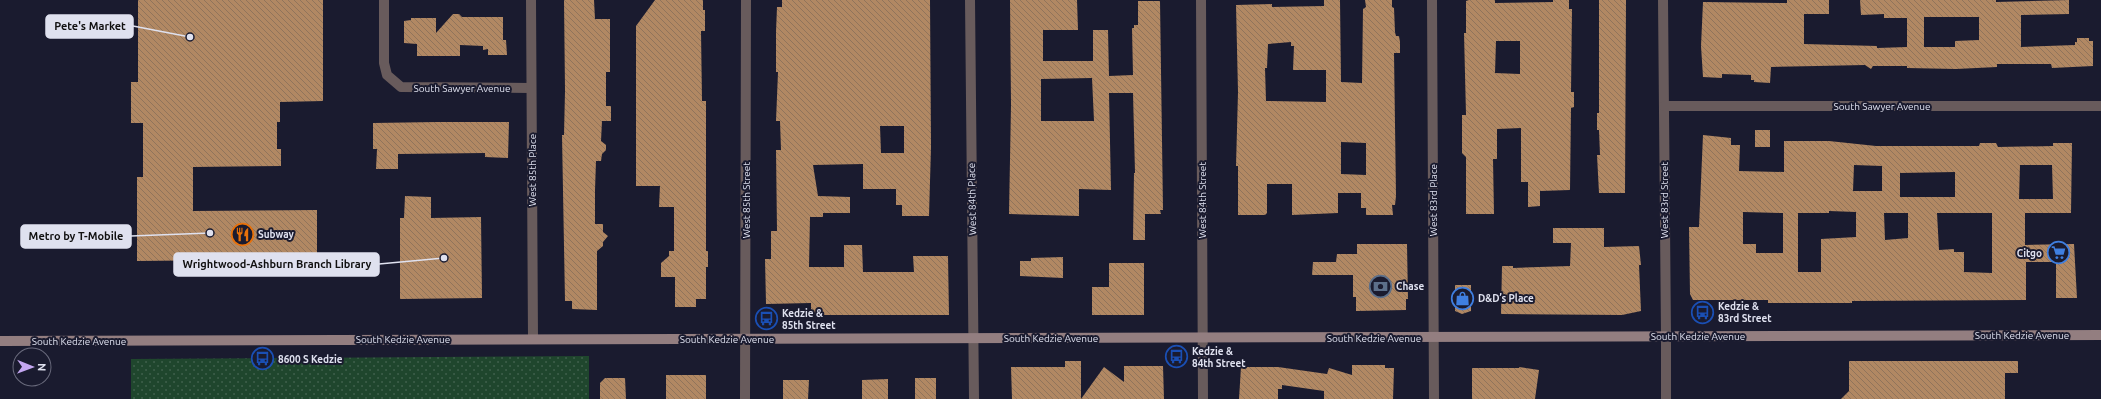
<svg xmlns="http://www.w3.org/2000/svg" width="2101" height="399" font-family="Ubuntu,sans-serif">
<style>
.grass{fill:url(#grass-dots)}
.building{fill:url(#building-back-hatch);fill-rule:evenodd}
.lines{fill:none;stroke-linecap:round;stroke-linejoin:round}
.minor{stroke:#685b5c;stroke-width:10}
.tertiary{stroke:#685b5c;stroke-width:10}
.secondary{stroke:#937e80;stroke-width:10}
.labels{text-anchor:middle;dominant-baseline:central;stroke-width:4;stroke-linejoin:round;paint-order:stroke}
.street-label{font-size:10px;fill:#dfe1ef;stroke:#1a1b2f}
.poi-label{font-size:10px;font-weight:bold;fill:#dfe1ef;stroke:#1a1b2f;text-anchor:start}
.leader{fill:none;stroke:#dfe1ef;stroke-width:1.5}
.callout-dot{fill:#dfe1ef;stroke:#1a1b2f;stroke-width:1.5}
.callout{fill:#dfe1ef;stroke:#dfe1ef;stroke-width:1.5}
.callout-label{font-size:11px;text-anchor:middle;font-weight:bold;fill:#111}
</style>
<defs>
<pattern id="grass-dots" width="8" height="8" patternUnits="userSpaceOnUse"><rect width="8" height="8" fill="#1f462d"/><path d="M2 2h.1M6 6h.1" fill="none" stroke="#3f604c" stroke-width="1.8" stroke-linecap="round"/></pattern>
<pattern id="building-back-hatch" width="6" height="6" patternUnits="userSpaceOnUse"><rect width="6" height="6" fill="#b18863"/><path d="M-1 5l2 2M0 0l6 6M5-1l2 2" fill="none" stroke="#90745b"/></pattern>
</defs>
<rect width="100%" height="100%" fill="#1a1b2f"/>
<!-- grass -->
<path class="grass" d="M589 356V399H131V359Z"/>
<!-- building -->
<g class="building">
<path d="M138 0H323V101L280 102V122H277V149H281V166L193 167V211L317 210V259L137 261V177H143V123H131V82H138Z"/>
<path d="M564 0H594L595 19H610V72H606V106H611V121H602L601 141 606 145V150L602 154 601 161H596L595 190V224H603V232L608 236 603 242V246L597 251V310L572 309V301H565L562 135H564L565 91Z"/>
<path d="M655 0H703V10H705V31H701L702 101H706V251H708V267H706V299H696V307H675V277H661V263L669 256V251H674V207H659L660 186H636V26Z"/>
<path d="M782 0H930L931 147 929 216H902V205H896V189H863V164L813 165 818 196 850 197V213H823V217H810L809 267H844V245H862L863 272H914L913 256H948L949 315H811V303L766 304 765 259H771V231H777L776 150H781L780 121H776L778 72H776V32L777 7H782ZM880 126H904V153H881Z"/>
<path d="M1010 0H1077L1078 30H1043V61H1093V30H1108L1109 76 1133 75 1132 28H1134V25H1138V1H1160L1163 210H1160L1161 214H1145V240H1133L1134 173H1135L1133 93H1109L1111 190 1079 189V216L1009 214 1011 105ZM1092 78 1094 121H1041V79Z"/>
<path d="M1324 0H1340L1341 82 1362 83 1363 9 1366 7 1365 0H1392V7L1394 8 1395 32 1396 36H1399L1400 42V53H1394L1396 196 1395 205H1392L1393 215H1366V208H1361V193H1338V213L1292 215V184H1267V213L1265 215H1238V166H1236L1238 92 1236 5 1272 4V7L1324 6ZM1291 42V46H1294L1293 70H1326V102L1266 101 1265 68H1267L1268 44ZM1341 142 1366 143V175L1341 174Z"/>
<path d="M1469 0H1495V3L1553 2V0H1569V9H1572L1571 92H1574V107L1571 108 1570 190 1540 191V206L1528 207V182H1521V128L1497 129V159H1493L1494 214H1466V157L1462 153V115H1466L1464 33H1466V1ZM1496 41H1520V74L1495 73Z"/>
<path d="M1599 0H1626L1625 193H1599L1597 155H1600L1599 130H1597V113H1599Z"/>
<path d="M1787 0H1829V14H1804V44L1877 46V48L1907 47V18H1884V14L1861 15 1860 0H1996V2L2069 0V14L2021 15V47L2075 45V42H2077V38H2089V41H2093V66L2052 68 2051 64H1997V67L1956 69 1907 68V66H1873L1871 69 1865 65 1817 66 1771 67 1770 83 1754 82V80H1751V75L1722 74V78L1703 77 1701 46 1703 2 1787 3ZM1924 17H1979V40L1955 41V47H1924Z"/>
<path d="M453 14H459L462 17H503V40H506L507 55H488V49L483 50V46L460 45V56H417V44L404 43V21L411 20V18H436V33Z"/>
<path d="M437 122H509L508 158 485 157V153L398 154V169H376L377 149H373V123Z"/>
<rect x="1755" y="130" width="15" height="17"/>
<path d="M1703 135 1731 138V145H1740L1739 171 1784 172V141H1829L1876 146H1979L1980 143H1996L1998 147 2053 146V143H2072L2071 213H2025V245L2074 244 2077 298H2056V262H2026V300L1852 301V303H1768V300H1693L1690 294 1689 227H1699ZM1854 165 1882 166V191H1853ZM2020 165H2052L2053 199H2019ZM1955 172V197H1900V173ZM1829 211 1856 212V237L1821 239V272H1798V213H1829ZM1743 212 1783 213V253H1756V244H1743ZM1884 213H1908V238L1885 240ZM1937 213H1992V273L1964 272V252H1954V249L1939 250Z"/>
<path d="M405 196 431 197V218L481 217 482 298 400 299V218H404Z"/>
<path d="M1553 228H1604V247L1639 246 1641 265H1639L1641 311 1622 315 1501 314 1502 266H1513V268L1570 266 1571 243H1553Z"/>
<path d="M1357 244H1407L1408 299H1406V310L1356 311V297H1353V275H1312L1313 262H1336L1337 254H1357Z"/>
<path d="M1063 257V278L1020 276V261H1031V258Z"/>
<path d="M1109 263H1144V315H1092V287H1109Z"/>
<path d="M1455 285H1471V311L1462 314 1455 311Z"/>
<path d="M1065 361H1081V399L1104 367 1124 382V366H1163L1164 399H1012L1011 367H1065Z"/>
<path d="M1849 361H2018V373H2005V399H1841L1849 391Z"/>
<path d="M1352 365H1385V368H1394L1393 399H1324V391L1282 385V389H1278V399H1239L1241 367H1278L1327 374 1329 368 1352 375Z"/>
<path d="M1519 367 1539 370 1535 399H1472V368H1519Z"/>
<rect x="666" y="375" width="40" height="24"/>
<path d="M605 378H625L626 399H600V383Z"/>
<rect x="915" y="378" width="21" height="21"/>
<path d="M888 379V399H862V380Z"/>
<path d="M783 380H809L808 399H783Z"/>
</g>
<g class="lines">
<!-- minor -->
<g class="minor">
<path d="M384 0V63L387 75 401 87 531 88"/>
<path d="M531 0 533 339"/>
<path d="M970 0 974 399"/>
<path d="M1201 0 1203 399"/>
<path d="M1432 0 1434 399"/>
<path d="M1663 0 1666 336"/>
<path d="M1664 106H2101"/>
<path d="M745 399 746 0"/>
</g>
<!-- tertiary -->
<path class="tertiary" d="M1666 336V399"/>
<!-- secondary -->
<path class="secondary" d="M0 341 2101 335"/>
</g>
<!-- icons -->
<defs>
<symbol id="restaurant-ring" viewBox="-11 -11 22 22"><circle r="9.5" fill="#1a1b2f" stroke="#e8710a" stroke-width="1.5"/><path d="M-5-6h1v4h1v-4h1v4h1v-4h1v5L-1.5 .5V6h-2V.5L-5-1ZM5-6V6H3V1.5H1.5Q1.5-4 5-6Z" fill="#e8710a"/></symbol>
<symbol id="supermarket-ring" viewBox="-11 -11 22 22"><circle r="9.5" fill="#1a1b2f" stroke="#3f7fe0" stroke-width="1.5"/><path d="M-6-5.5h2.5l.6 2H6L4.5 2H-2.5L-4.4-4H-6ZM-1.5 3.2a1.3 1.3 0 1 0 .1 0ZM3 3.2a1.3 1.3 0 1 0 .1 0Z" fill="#3f7fe0"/></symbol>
<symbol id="bank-ring" viewBox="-11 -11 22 22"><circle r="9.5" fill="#1a1b2f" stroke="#5c6f8a" stroke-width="1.5"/><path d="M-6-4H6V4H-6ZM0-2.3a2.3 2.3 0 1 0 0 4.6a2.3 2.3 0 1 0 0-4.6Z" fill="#5c6f8a"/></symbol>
<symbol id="shop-ring" viewBox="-11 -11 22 22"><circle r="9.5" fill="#1a1b2f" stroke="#3f7fe0" stroke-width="1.5"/><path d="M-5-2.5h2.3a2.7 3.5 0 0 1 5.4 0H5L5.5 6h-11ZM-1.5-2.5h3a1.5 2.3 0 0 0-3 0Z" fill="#3f7fe0"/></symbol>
<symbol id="bus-ring" viewBox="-11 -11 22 22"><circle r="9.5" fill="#1a1b2f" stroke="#1a4fb4" stroke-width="1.5"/><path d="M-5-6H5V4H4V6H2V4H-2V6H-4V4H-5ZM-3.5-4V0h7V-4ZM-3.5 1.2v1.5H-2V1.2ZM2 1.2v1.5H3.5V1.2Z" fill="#1a4fb4"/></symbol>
</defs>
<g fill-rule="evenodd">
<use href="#restaurant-ring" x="230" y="222" width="25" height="25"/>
<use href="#supermarket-ring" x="2046" y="240" width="25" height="25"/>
<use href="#bank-ring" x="1368" y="274" width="25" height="25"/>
<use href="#shop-ring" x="1450" y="286" width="25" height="25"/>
<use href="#bus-ring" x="1690" y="300" width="25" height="25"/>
<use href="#bus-ring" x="754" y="306" width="25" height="25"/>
<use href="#bus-ring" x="1164" y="344" width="25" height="25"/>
<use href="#bus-ring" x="250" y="346" width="25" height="25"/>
</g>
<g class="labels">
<!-- street labels -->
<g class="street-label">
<text x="462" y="88">South Sawyer Avenue</text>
<text x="1882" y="106">South Sawyer Avenue</text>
<text transform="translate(532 170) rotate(-90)">West 85th Place</text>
<text transform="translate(972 199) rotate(-91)">West 84th Place</text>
<text transform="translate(746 200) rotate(-90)">West 85th Street</text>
<text transform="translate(1202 200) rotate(-90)">West 84th Street</text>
<text transform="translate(1433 200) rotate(-90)">West 83rd Place</text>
<text transform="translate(1664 200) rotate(-90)">West 83rd Street</text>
<text x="2022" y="335">South Kedzie Avenue</text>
<text x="1698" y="336">South Kedzie Avenue</text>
<text x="1051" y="338">South Kedzie Avenue</text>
<text x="1374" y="338">South Kedzie Avenue</text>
<text x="403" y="339">South Kedzie Avenue</text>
<text x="727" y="339">South Kedzie Avenue</text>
<text x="79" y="341">South Kedzie Avenue</text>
</g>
<!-- poi labels -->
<g class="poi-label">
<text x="258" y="234">Subway</text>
<text x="2042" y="253" text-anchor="end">Citgo</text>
<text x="1396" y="286">Chase</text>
<text x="1478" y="298">D&amp;D’s Place</text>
<text x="1718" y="306">Kedzie &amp;<tspan x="1718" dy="12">83rd Street</tspan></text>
<text x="782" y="313">Kedzie &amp;<tspan x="782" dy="12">85th Street</tspan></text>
<text x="1192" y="351">Kedzie &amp;<tspan x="1192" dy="12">84th Street</tspan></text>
<text x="278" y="359">8600 S Kedzie</text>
</g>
</g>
<!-- callouts -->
<path class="leader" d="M190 37L133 26M210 233L131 236M444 258L379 264"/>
<g class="callout-dot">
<circle cx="190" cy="37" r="4"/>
<circle cx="210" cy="233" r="4"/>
<circle cx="444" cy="258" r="4"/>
</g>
<g class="callout">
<rect x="46" y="15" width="87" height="23" rx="4"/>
<rect x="21" y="225" width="110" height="23" rx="4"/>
<rect x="174" y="253" width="205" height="23" rx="4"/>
</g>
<g class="callout-label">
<text x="90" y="30">Pete's Market</text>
<text x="76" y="240">Metro by T-Mobile</text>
<text x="277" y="268">Wrightwood-Ashburn Branch Library</text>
</g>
<!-- north arrow -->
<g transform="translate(32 367) rotate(91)"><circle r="19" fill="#1a1b2f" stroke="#696a7c"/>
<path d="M0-3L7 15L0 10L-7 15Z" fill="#c4a7f1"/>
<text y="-6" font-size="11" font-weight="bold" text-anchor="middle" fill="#dfe1ef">N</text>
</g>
</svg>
